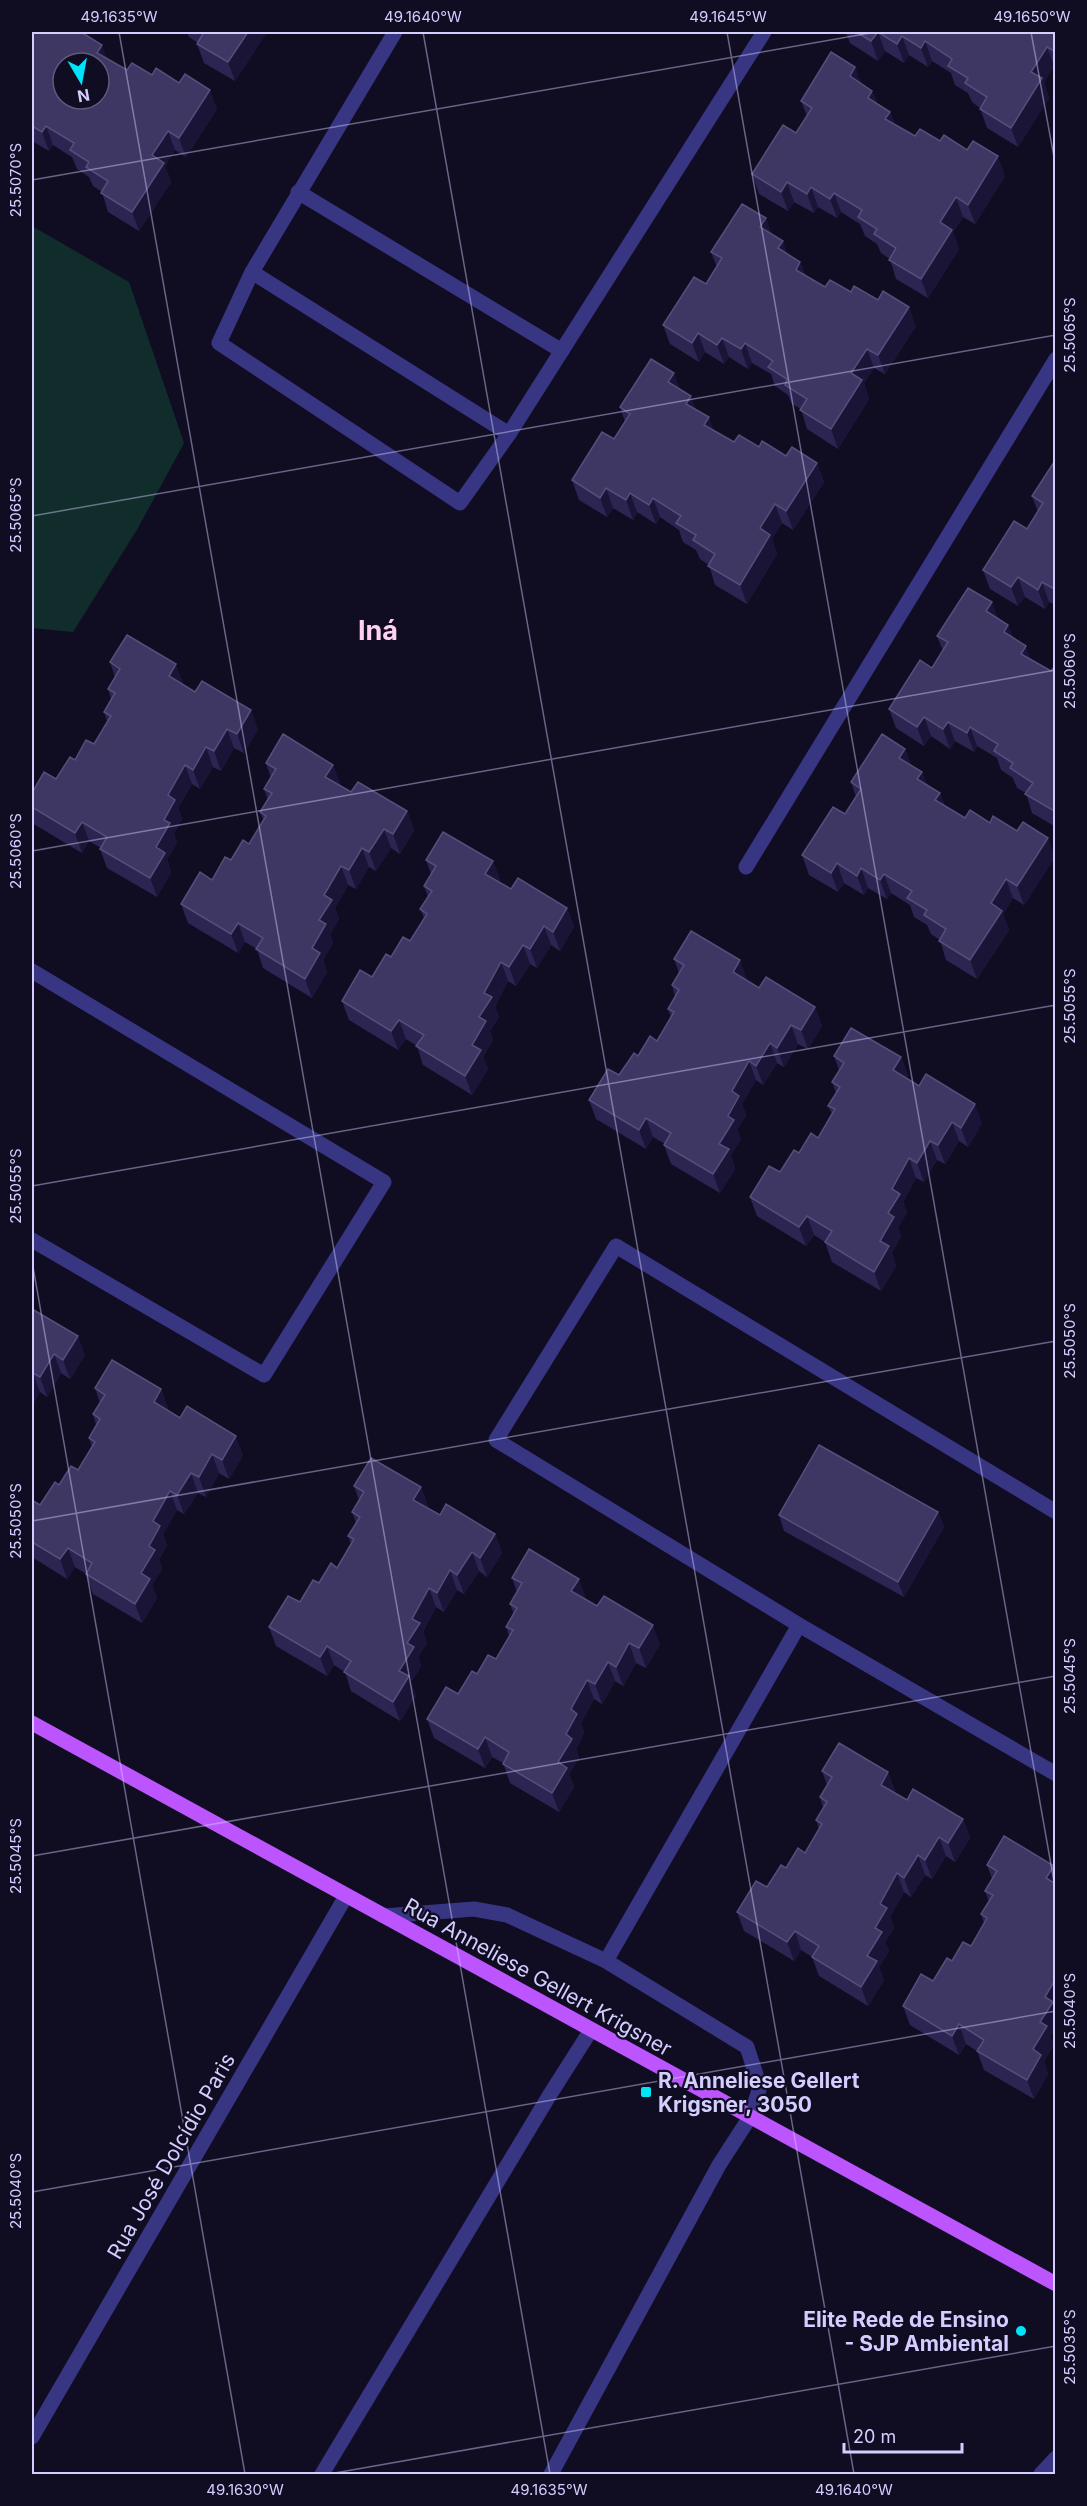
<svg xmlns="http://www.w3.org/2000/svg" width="1087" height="2506" font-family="Inter,sans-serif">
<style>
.green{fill:#102d2b}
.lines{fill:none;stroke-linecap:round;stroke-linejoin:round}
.minor{stroke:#383683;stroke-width:15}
.major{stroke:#bd55ff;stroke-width:15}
.wall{fill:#2d2551}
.shaded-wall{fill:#1a1437}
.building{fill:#3e3764;stroke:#564f7c;stroke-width:1.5;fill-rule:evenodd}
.ticks{fill:none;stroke:#d3ceff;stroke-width:1.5;stroke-opacity:0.45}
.poi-dot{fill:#00e4f9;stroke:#100d23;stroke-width:2}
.labels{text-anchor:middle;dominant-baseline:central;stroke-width:4.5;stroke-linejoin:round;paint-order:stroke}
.street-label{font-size:21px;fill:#d3ceff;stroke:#100d23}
.poi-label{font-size:21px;font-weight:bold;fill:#d3ceff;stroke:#100d23;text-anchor:start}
.district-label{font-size:27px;font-weight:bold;fill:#ffd0ef;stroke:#100d23}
.neatline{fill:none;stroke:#d3ceff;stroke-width:2}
.ticks-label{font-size:15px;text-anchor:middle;fill:#d3ceff}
</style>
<rect width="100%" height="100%" fill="#100d23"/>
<!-- green -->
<path class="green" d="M32 226 129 282 184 443 138 528 73 632 32 628Z"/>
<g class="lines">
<!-- minor -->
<g class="minor">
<path d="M395 32 252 272 219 343 460 503 509 434 764 32"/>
<path d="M298 192 562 351"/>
<path d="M252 272 509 434"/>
<path d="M746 867 1056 359"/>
<path d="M32 971 384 1182 264 1375 32 1240"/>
<path d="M1056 1512 616 1246 496 1440 799 1625 1056 1774"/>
<path d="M384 1916 474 1909 507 1915 606 1961 747 2047 760 2087 750 2117 719 2165 551 2474"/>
<path d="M606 1961 799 1625"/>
<path d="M32 2437 346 1896"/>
<path d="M322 2474 549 2096 591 2030"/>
<path d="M1041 2474 1056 2458"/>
</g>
<!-- major -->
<path class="major" d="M32 1723 1056 2284"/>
</g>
<!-- wall -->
<g class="wall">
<path d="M32 32 89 37 107 58 127 70 152 75 217 109 186 157 175 150 165 166 171 182 139 231 108 212 102 192 93 186 89 177 77 169 72 157 53 145 49 151 32 141Z"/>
<path d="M187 32H267L235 81 204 63 197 44 198 43 189 37Z"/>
<path d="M846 32H1056V67L1054 66 1044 82 1049 98 1018 147 987 128 980 108 972 102 968 93 955 85 951 73 932 61 928 67 909 55 904 63 885 51 878 61 850 43Z"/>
<path d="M855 67 861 84 872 91 877 103 890 112 895 125 915 136 940 141 1005 176 975 224 963 217 953 232 959 249 928 298 896 279 890 259 881 253 877 244 865 236 860 224 841 212 837 218 818 207 814 213 794 202 788 211 759 194 752 174 796 133 807 116 801 101Z"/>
<path d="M772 235 787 254 800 262 805 275 825 287 851 292 916 326 885 374 874 368 864 383 869 399 838 449 807 429 801 409 792 404 788 395 775 386 771 374 752 363 748 369 729 357 724 364 705 352 699 362 670 344 663 325 706 284 717 267 711 252Z"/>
<path d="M680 390 714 430 734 442 759 447 786 456 817 463 824 482 793 530 782 523 772 539 777 554 747 604 715 585 709 565 700 559 696 550 683 542 679 530 660 517 656 524 637 512 633 520 613 508 607 517 579 500 572 480 614 439 625 422 620 407Z"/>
<path d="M1056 459V605L1049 602 1045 609 1025 597 1018 606 990 589 983 570 1027 529 1038 512 1032 496Z"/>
<path d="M998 618 1008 625 1013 638 1031 659 1051 671 1056 665V827L1032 813 1026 793 1017 788 1013 778 1001 770 997 758 977 746 974 752 955 741 950 749 931 736 924 746 896 728 889 709 932 668 943 651 937 636Z"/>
<path d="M110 662 183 683V684L258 729 244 753 234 748 221 771 213 767 200 789 192 784 178 808 182 819 174 834 177 843 167 859 171 872 157 897 107 868 100 849 101 848 89 841 82 853 32 823V793L56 779 75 760 94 744 107 721 104 712 111 699 108 689 115 677Z"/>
<path d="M905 749 911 765 922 772 927 785 940 793 945 806 965 818 990 823 1055 857 1024 905 1013 898 1003 914 1009 930 977 979 946 960 940 940 931 934 927 925 914 917 910 905 891 893 887 899 868 888 864 895 844 883 838 892 809 875 802 855 845 814 856 797 851 782Z"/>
<path d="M266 763 333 765 340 784 339 785 351 792 407 811 414 830 400 854 391 848 376 871 369 867 356 889 348 885 335 908 339 919 330 934 333 943 323 960 327 972 312 998 263 968 257 949 245 942 238 953 188 923 181 904 212 880 231 860 249 844 264 821 260 812 268 800 264 789 271 778Z"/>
<path d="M426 860 493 861 500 880 499 882 511 889 567 908 574 927 560 951 551 945 537 968 530 964 516 986 508 981 495 1006 499 1017 490 1031 493 1040 483 1057 488 1069 472 1095 423 1065 417 1046 406 1039 398 1050 349 1020 342 1001 372 977 391 957 410 941 424 918 420 909 428 897 424 886 431 874Z"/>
<path d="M674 959 747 979V980L759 988 815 1007 822 1026 808 1049 798 1044 784 1067 777 1063 763 1085 756 1080 742 1104 746 1115 737 1130 741 1139 731 1155 735 1169 720 1193 671 1164 664 1145 665 1144 653 1137 646 1149 596 1119 589 1100 619 1075 638 1056 657 1041 671 1017 668 1009 675 996 672 985 679 973Z"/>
<path d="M834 1056 901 1057 908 1076 907 1078 982 1123 968 1147 959 1141 945 1164 937 1160 924 1182 916 1178 903 1202 907 1213 898 1227 901 1236 892 1253 896 1266 881 1291 832 1262 825 1242 814 1235 806 1246 757 1216 750 1197 780 1172 799 1153 818 1138 832 1114 828 1106 836 1093 832 1082 839 1070Z"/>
<path d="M32 1309 85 1355 70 1379 61 1373 47 1397 40 1392 32 1406Z"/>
<path d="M95 1388 161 1389 168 1409 167 1410 243 1455 229 1479 219 1473 206 1497 198 1493 184 1514 177 1510 163 1534 167 1545 159 1560 162 1569 152 1585 157 1598 142 1623 93 1594 86 1574 75 1567 67 1579 32 1557V1500L40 1505 59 1485 78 1470 92 1447 89 1438 96 1425 93 1414 100 1403Z"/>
<path d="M354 1486 421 1487 428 1506 427 1508 440 1515 495 1534 502 1553 487 1577 479 1571 464 1594 457 1590 444 1612 436 1607 423 1632 427 1643 418 1657 421 1666 411 1682 416 1696 400 1721 351 1691 345 1672 334 1665 327 1676 276 1646 269 1627 300 1602 319 1583 337 1568 351 1544 348 1536 356 1523 352 1512 359 1500Z"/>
<path d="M938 1512 944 1527 904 1597 784 1531 779 1515Z"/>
<path d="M512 1578 586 1598 585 1599 660 1644 646 1668 636 1663 623 1686 615 1681 602 1704 594 1699 581 1723 584 1733 576 1749 579 1758 569 1774 574 1787 559 1812 510 1783 503 1763 492 1757 485 1768 434 1738 427 1719 458 1694 477 1674 496 1659 509 1636 506 1627 514 1614 510 1604 517 1592Z"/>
<path d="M822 1771 888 1772 895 1791 894 1793 907 1800 963 1819 970 1838 955 1862 946 1856 932 1879 925 1875 911 1897 904 1892 890 1917 894 1928 885 1942 889 1951 879 1967 884 1980 868 2006 819 1976 812 1957 801 1950 794 1961 744 1931 737 1912 767 1887 786 1868 805 1853 819 1829 816 1820 823 1808 820 1797 827 1785Z"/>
<path d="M987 1865 1054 1866 1056 1870V2028L1050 2036 1054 2045 1044 2061 1048 2074 1034 2099 984 2070 977 2051 966 2044 959 2055 910 2025 903 2006 933 1981 952 1961 971 1946 984 1923 981 1914 989 1902 985 1891 992 1879Z"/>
</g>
<!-- shaded-wall -->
<g class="shaded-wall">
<path d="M248 32H267L235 81 228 62Z"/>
<path d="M878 32 885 51 878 61 871 41Z"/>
<path d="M902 36 909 55 904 63 897 44Z"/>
<path d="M925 41 932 61 928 67 921 48Z"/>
<path d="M102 45 109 64 97 53Z"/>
<path d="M1047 47 1054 66 1044 82 1049 98 1018 147 1011 128 1031 72Z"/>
<path d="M855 67 862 86 850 76Z"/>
<path d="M210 90 217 109 186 157 179 138Z"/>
<path d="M872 91 879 110 868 98Z"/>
<path d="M890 112 897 131 885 119Z"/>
<path d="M46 126 53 145 49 151 42 132Z"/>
<path d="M168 131 175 150 165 166 171 182 139 231 132 212 152 155Z"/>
<path d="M998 156 1005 176 975 224 968 205Z"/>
<path d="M787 182 794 202 788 211 781 192Z"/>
<path d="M811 187 818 207 814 213 807 194Z"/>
<path d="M834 193 841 212 837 218 830 199Z"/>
<path d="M956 197 963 217 953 232 959 249 928 298 921 279 940 222Z"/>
<path d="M766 218 773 237 760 227Z"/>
<path d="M783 241 790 261 778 248Z"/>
<path d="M800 262 807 282 796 270Z"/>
<path d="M909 307 916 326 885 374 878 355Z"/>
<path d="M698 333 705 352 699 362 692 343Z"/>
<path d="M722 338 729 357 724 364 717 345Z"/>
<path d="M745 343 752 363 748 369 741 349Z"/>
<path d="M867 349 874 368 864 383 869 399 838 449 831 429 851 373Z"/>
<path d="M674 373 681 392 668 382Z"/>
<path d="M691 396 698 415 686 404Z"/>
<path d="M709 417 716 436 704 425Z"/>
<path d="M817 463 824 482 793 530 786 511Z"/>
<path d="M606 488 613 508 607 517 600 498Z"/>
<path d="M630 493 637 512 633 520 626 500Z"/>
<path d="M653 498 660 517 656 524 649 505Z"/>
<path d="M775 504 782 523 772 539 777 554 747 604 740 585 760 528Z"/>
<path d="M1018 577 1025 597 1018 606 1011 587Z"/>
<path d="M1042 582 1049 602 1045 609 1038 590Z"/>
<path d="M992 602 999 621 986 611Z"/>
<path d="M1008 625 1015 644 1004 632Z"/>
<path d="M1026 646 1033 666 1021 654Z"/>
<path d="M176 664 183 683 176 695 169 676Z"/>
<path d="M251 710 258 729 244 753 237 734Z"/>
<path d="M924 717 931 736 924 746 917 727Z"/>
<path d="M948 722 955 741 950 749 943 729Z"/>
<path d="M970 727 977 746 974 752 967 733Z"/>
<path d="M227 729 234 748 221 771 214 751Z"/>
<path d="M206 747 213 767 200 789 193 770Z"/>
<path d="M905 749 912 768 899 758Z"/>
<path d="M185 765 192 784 178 808 182 819 174 834 177 843 167 859 171 872 157 897 150 878 156 847 164 820 168 795Z"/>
<path d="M333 765 340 784 332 796 325 777Z"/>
<path d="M922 772 929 791 917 779Z"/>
<path d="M940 793 947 812 935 800Z"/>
<path d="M407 811 414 830 400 854 393 834Z"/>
<path d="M82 822 89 841 82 853 75 833Z"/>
<path d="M384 829 391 848 376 871 369 852Z"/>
<path d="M1048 838 1055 857 1024 905 1017 886Z"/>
<path d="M362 848 369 867 356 889 349 870Z"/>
<path d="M493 861 500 880 492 893 485 874Z"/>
<path d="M837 863 844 883 838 892 831 873Z"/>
<path d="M341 866 348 885 335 908 339 919 330 934 333 943 323 960 327 972 312 998 305 979 312 948 319 920 324 895Z"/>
<path d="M861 868 868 888 864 895 857 876Z"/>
<path d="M884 874 891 893 887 899 880 880Z"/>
<path d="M1006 879 1013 898 1003 914 1009 930 977 979 970 960 991 903Z"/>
<path d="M567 908 574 927 560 951 553 932Z"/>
<path d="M238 923 245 942 238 953 231 934Z"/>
<path d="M544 926 551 945 537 968 530 949Z"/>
<path d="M523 945 530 964 516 986 509 967Z"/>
<path d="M740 960 747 979 740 991 733 972Z"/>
<path d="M501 962 508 981 495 1006 499 1017 490 1031 493 1040 483 1057 488 1069 472 1095 465 1076 472 1045 479 1017 484 993Z"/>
<path d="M815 1007 822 1026 808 1049 801 1030Z"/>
<path d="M399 1020 406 1039 398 1050 391 1031Z"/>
<path d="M791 1025 798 1044 784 1067 777 1048Z"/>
<path d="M770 1043 777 1063 763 1085 756 1066Z"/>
<path d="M901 1057 908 1076 900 1089 893 1070Z"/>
<path d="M749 1061 756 1080 742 1104 746 1115 737 1130 741 1139 731 1155 735 1169 720 1193 713 1174 719 1144 728 1116 732 1091Z"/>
<path d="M975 1104 982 1123 968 1147 961 1128Z"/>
<path d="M646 1118 653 1137 646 1149 639 1130Z"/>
<path d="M952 1122 959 1141 945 1164 938 1145Z"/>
<path d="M930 1141 937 1160 924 1182 917 1163Z"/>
<path d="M909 1158 916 1178 903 1202 907 1213 898 1227 901 1236 892 1253 896 1266 881 1291 874 1272 880 1241 888 1213 892 1189Z"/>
<path d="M807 1216 814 1235 806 1246 799 1227Z"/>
<path d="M78 1336 85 1355 70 1379 63 1360Z"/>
<path d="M54 1354 61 1373 47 1397 40 1377Z"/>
<path d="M33 1373 40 1392 32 1406V1376Z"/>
<path d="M161 1389 168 1409 161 1421 154 1402Z"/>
<path d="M236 1436 243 1455 229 1479 222 1460Z"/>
<path d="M212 1454 219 1473 206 1497 199 1477Z"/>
<path d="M191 1473 198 1493 184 1514 177 1495Z"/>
<path d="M421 1487 428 1506 420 1519 413 1500Z"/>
<path d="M170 1491 177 1510 163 1534 167 1545 159 1560 162 1569 152 1585 157 1598 142 1623 135 1604 141 1573 149 1546 153 1521Z"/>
<path d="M938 1512 944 1527 904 1597 898 1582Z"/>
<path d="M495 1534 502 1553 487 1577 480 1558Z"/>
<path d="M68 1548 75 1567 67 1579 60 1559Z"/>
<path d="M472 1552 479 1571 464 1594 457 1575Z"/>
<path d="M450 1570 457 1590 444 1612 437 1593Z"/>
<path d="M579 1579 586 1598 578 1610 571 1591Z"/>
<path d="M429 1588 436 1607 423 1632 427 1643 418 1657 421 1666 411 1682 416 1696 400 1721 393 1702 399 1671 407 1643 412 1619Z"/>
<path d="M653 1625 660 1644 646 1668 639 1648Z"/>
<path d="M629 1643 636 1663 623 1686 616 1667Z"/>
<path d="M327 1646 334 1665 327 1676 320 1657Z"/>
<path d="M608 1662 615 1681 602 1704 595 1684Z"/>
<path d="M587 1680 594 1699 581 1723 584 1733 576 1749 579 1758 569 1774 574 1787 559 1812 552 1793 558 1762 566 1734 571 1709Z"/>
<path d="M485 1737 492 1757 485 1768 478 1749Z"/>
<path d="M888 1772 895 1791 888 1804 881 1785Z"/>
<path d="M963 1819 970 1838 955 1862 948 1843Z"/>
<path d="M939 1837 946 1856 932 1879 925 1860Z"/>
<path d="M918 1855 925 1875 911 1897 904 1878Z"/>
<path d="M1054 1866 1056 1870V1894L1046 1878Z"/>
<path d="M897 1873 904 1892 890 1917 894 1928 885 1942 889 1951 879 1967 884 1980 868 2006 861 1987 867 1956 875 1928 880 1904Z"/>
<path d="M795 1931 801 1950 794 1961 787 1942Z"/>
<path d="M1056 1978V2028L1050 2036 1054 2045 1044 2061 1048 2074 1034 2099 1027 2080 1033 2049 1040 2022 1045 1997Z"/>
<path d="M959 2024 966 2044 959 2055 952 2036Z"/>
</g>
<!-- building -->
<g class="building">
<path d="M32 32H81L102 45 97 53 127 70 132 63 152 75 156 68 179 83 185 74 210 90 179 138 168 131 152 155 164 163 132 212 101 193 108 181 86 167 89 162 70 150 74 143 46 126 42 132 32 126ZM63 63H99V99H63Z"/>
<path d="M204 32H248L228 62 197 44Z"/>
<path d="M856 32H1056V52L1047 47 1031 72 1042 78 1011 128 980 109 987 97 965 83 968 78 948 66 952 59 925 41 921 48 902 36 897 44 878 32 871 41Z"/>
<path d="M831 52 855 67 850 76 872 91 868 98 890 112 885 119 915 136 920 129 940 141 944 135 967 150 973 141 998 156 968 205 956 197 940 222 952 230 921 279 889 260 896 248 874 234 877 229 858 217 862 210 834 193 830 199 811 187 807 194 787 182 781 192 752 174 783 125 796 133 812 108 801 101Z"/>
<path d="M742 204 766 218 760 227 783 241 778 248 800 262 796 270 825 287 830 280 851 292 854 286 878 300 883 291 909 307 878 355 867 349 851 373 862 380 831 429 800 410 807 399 785 385 787 379 768 367 773 361 745 343 741 349 722 338 717 345 698 333 692 343 663 325 694 277 706 284 722 258 711 252Z"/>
<path d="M651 359 674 373 668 382 691 396 686 404 709 417 704 425 734 442 739 435 759 447 762 441 786 456 792 447 817 463 786 511 775 504 760 528 770 535 740 585 708 566 715 554 693 540 696 535 676 523 681 516 653 498 649 505 630 493 626 500 606 488 600 498 572 480 602 432 614 439 630 414 620 407Z"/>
<path d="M1056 459V590L1042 582 1038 590 1018 577 1011 587 983 570 1014 521 1027 529 1043 503 1032 496Z"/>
<path d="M968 588 992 602 986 611 1008 625 1004 632 1026 646 1021 654 1051 671 1056 665V812L1025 794 1033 783 1010 768 1013 763 994 751 998 744 970 727 967 733 948 722 943 729 924 717 917 727 889 709 920 660 932 668 948 642 937 636Z"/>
<path d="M127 635 176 664 169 676 195 692 202 681 251 710 237 734 227 729 214 751 206 747 193 770 185 765 168 795 175 800 164 820 170 823 156 847 165 853 150 878 100 849 107 837 82 822 75 833 32 807V793L44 772 56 779 70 757 75 760 86 740 94 744 111 716 104 712 115 693 108 689 120 669 110 662Z"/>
<path d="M283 734 333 765 325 777 351 792 358 782 407 811 393 834 384 829 369 852 362 848 349 870 341 866 324 895 332 900 319 920 326 924 312 948 320 953 305 979 256 949 263 938 238 923 231 934 181 904 200 872 212 880 225 857 231 860 243 840 249 844 266 816 260 812 272 793 264 789 276 769 266 763Z"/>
<path d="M882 734 905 749 899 758 922 772 917 779 940 793 935 800 965 818 970 810 990 823 993 816 1017 831 1023 822 1048 838 1017 886 1006 879 991 903 1002 911 970 960 939 941 946 929 924 915 927 910 907 898 912 891 884 874 880 880 861 868 857 876 837 863 831 873 802 855 833 807 845 814 861 789 851 782Z"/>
<path d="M443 832 493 861 485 874 511 889 518 878 567 908 553 932 544 926 530 949 523 945 509 967 501 962 484 993 492 997 479 1017 486 1021 472 1045 481 1050 465 1076 416 1046 424 1035 399 1020 391 1031 342 1001 360 970 372 977 386 954 391 957 403 937 410 941 427 914 420 909 432 891 424 886 436 866 426 860Z"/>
<path d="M691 931 740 960 733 972 759 988 766 977 815 1007 801 1030 791 1025 777 1048 770 1043 756 1066 749 1061 732 1091 739 1096 728 1116 734 1120 719 1144 729 1149 713 1174 664 1145 671 1133 646 1118 639 1130 589 1100 608 1069 619 1075 634 1053 638 1056 650 1036 657 1041 674 1012 668 1009 679 990 672 985 684 965 674 959Z"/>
<path d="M851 1028 901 1057 893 1070 919 1086 926 1074 975 1104 961 1128 952 1122 938 1145 930 1141 917 1163 909 1158 892 1189 900 1194 888 1213 894 1217 880 1241 889 1246 874 1272 825 1242 832 1231 807 1216 799 1227 750 1197 769 1166 780 1172 794 1150 799 1153 811 1133 818 1138 835 1109 828 1106 840 1087 832 1082 844 1063 834 1056Z"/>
<path d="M32 1309 78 1336 63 1360 54 1354 40 1377 33 1373 32 1376Z"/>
<path d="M112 1360 161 1389 154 1402 180 1418 187 1406 236 1436 222 1460 212 1454 199 1477 191 1473 177 1495 170 1491 153 1521 160 1526 149 1546 155 1550 141 1573 150 1579 135 1604 86 1574 92 1563 68 1548 60 1559 32 1542V1500L40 1505 55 1482 59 1485 71 1466 78 1470 95 1442 89 1438 100 1419 93 1414 105 1395 95 1388Z"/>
<path d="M819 1445 938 1512 898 1582 779 1515Z"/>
<path d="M371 1458 421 1487 413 1500 440 1515 446 1504 495 1534 480 1558 472 1552 457 1575 450 1570 437 1593 429 1588 412 1619 420 1623 407 1643 414 1647 399 1671 409 1676 393 1702 344 1672 351 1661 327 1646 320 1657 269 1627 288 1596 300 1602 313 1580 319 1583 331 1563 337 1568 354 1539 348 1536 360 1517 352 1512 364 1492 354 1486Z"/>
<path d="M529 1549 579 1579 571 1591 597 1606 604 1596 653 1625 639 1648 629 1643 616 1667 608 1662 595 1684 587 1680 571 1709 577 1714 566 1734 572 1739 558 1762 567 1768 552 1793 503 1764 509 1752 485 1737 478 1749 427 1719 446 1687 458 1694 472 1671 477 1674 488 1655 496 1659 513 1630 506 1627 517 1608 510 1604 522 1583 512 1578Z"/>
<path d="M839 1743 888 1772 881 1785 907 1800 913 1789 963 1819 948 1843 939 1837 925 1860 918 1855 904 1878 897 1873 880 1904 887 1908 875 1928 882 1932 867 1956 877 1961 861 1987 812 1957 819 1946 795 1931 787 1942 737 1912 756 1881 767 1887 781 1865 786 1868 798 1848 805 1853 822 1824 816 1820 827 1802 820 1797 832 1777 822 1771Z"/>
<path d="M1004 1836 1054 1866 1046 1878 1056 1884V1978L1045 1997 1053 2002 1040 2022 1047 2026 1033 2049 1041 2055 1027 2080 977 2051 984 2040 959 2024 952 2036 903 2006 921 1974 933 1981 947 1958 952 1961 963 1942 971 1946 987 1918 981 1914 993 1895 985 1891 997 1871 987 1865Z"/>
</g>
<!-- ticks -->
<path class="ticks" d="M119 32 550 2474M423 32 854 2474M727 32 1056 1893M1031 32 1056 168M32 180 876 32M32 516 1056 335M32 851 1056 670M32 1186 1056 1005M32 1261 245 2474M32 1521 1056 1341M32 1856 1056 1676M32 2192 1056 2011M329 2474 1056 2346"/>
<!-- markers -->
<g class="poi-dot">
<rect x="640" y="2086" width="12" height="12" rx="3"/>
<circle cx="1021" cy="2331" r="6"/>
</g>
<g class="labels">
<!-- street labels -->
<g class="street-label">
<text transform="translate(538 1977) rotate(29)">Rua Anneliese Gellert Krigsner</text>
<text transform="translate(171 2156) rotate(-60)">Rua José Dolcídio Paris</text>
</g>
<!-- poi labels -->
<g class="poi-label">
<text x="658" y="2080">R. Anneliese Gellert<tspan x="658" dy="24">Krigsner, 3050</tspan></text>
<text x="1009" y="2319" text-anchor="end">Elite Rede de Ensino<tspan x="1009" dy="24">- SJP Ambiental</tspan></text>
</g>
<!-- district labels -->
<g class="district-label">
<text x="378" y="630">Iná</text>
</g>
</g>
<!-- border -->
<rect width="1087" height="2506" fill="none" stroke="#100d23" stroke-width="66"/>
<!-- north arrow -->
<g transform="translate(81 81) rotate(170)"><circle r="28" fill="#100d23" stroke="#5e5a7b" stroke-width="1.5"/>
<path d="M0-4.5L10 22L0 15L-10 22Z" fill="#00e4f9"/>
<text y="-9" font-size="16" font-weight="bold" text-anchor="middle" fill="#d3ceff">N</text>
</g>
<!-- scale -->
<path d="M844 2443v9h118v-9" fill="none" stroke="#d3ceff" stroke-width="3"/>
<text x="853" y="2443" font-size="18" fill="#d3ceff" stroke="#100d23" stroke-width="4.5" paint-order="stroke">20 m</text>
<rect x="33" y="33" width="1021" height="2440" class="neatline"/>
<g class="ticks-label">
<text x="119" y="22">49.1635°W</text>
<text x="423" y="22">49.1640°W</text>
<text x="728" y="22">49.1645°W</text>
<text x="1032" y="22">49.1650°W</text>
<text transform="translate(16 180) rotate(-90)" y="5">25.5070°S</text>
<text transform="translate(1070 335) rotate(-90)" y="5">25.5065°S</text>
<text transform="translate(16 515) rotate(-90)" y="5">25.5065°S</text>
<text transform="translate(1070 671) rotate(-90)" y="5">25.5060°S</text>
<text transform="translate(16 851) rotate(-90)" y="5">25.5060°S</text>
<text transform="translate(1070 1006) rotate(-90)" y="5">25.5055°S</text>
<text transform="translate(16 1186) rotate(-90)" y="5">25.5055°S</text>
<text transform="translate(1070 1341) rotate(-90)" y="5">25.5050°S</text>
<text transform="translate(16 1521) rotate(-90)" y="5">25.5050°S</text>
<text transform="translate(1070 1676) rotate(-90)" y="5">25.5045°S</text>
<text transform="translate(16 1856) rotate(-90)" y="5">25.5045°S</text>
<text transform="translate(1070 2011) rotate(-90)" y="5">25.5040°S</text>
<text transform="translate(16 2191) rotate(-90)" y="5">25.5040°S</text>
<text transform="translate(1070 2347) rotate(-90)" y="5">25.5035°S</text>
<text x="245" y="2495">49.1630°W</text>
<text x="549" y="2495">49.1635°W</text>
<text x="854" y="2495">49.1640°W</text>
</g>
</svg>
